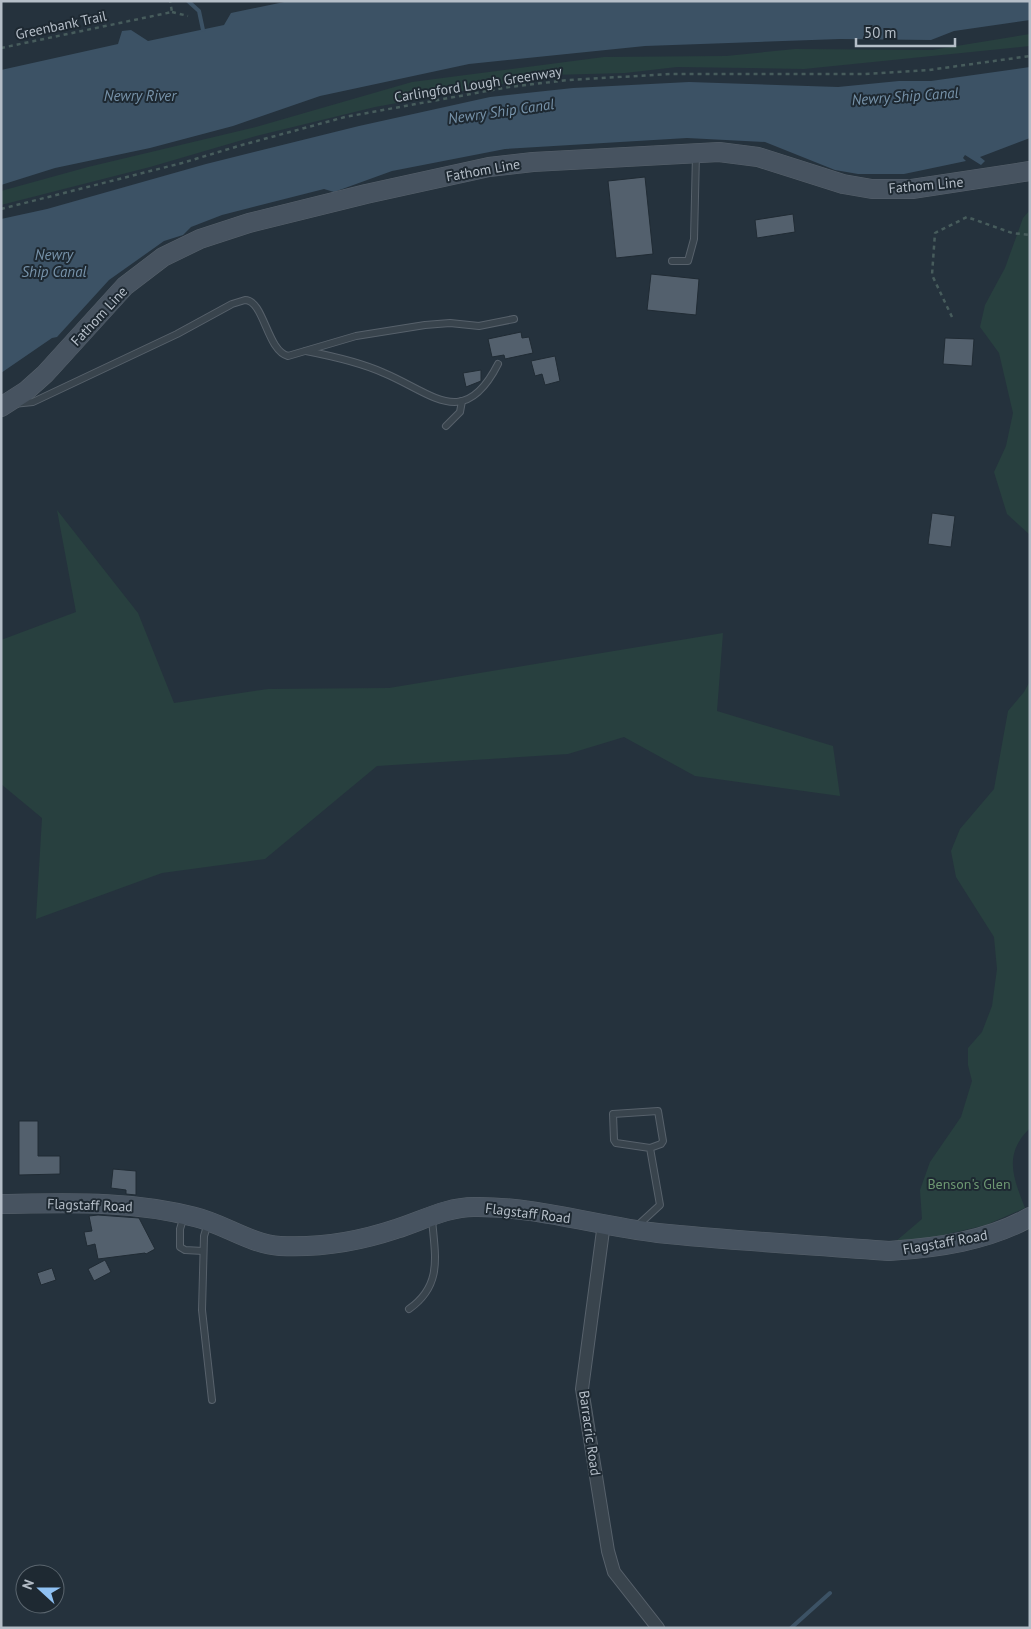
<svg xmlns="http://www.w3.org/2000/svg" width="1031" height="1629" font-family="'PT Sans',sans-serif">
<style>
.green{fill:#28403f}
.water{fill:#3c5265}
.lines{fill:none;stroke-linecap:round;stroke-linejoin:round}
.stream{stroke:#3c5265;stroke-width:4}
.building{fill:#53606d;stroke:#202b34}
.lane-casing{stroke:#57616b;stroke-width:8}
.street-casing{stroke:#57616b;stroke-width:14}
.secondary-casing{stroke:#57616b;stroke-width:20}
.path{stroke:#475c5c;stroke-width:2.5;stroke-dasharray:4 4;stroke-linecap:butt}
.lane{stroke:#39444d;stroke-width:6}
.street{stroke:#39444d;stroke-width:12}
.secondary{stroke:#475360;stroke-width:19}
.labels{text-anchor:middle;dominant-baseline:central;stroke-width:4;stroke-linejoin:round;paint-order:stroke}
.street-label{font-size:14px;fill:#b5bec8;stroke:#1e2932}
.park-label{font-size:14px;fill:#6d9872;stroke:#1e2932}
.water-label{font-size:15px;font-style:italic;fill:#7793aa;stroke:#1e2932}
</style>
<rect width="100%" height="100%" fill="#25323d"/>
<!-- green -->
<g class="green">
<path d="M1030 34V46L804 69 677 67 625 73 551 75 375 107 256 136 150 167 1 205V191L88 167 256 127 412 82 604 57 726 56 795 49 932 50Z"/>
<path d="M1030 210V535L1007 514 994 472 1006 446 1013 413 999 353 980 327 985 305 1005 268 1023 218Z"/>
<path d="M57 510 138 613 174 703 268 689 389 688 723 633 717 711 833 746 840 796 695 776 624 737 568 754 377 766 265 859 162 873 36 919 42 818 1 784V640L76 612Z"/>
<path d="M1030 681V1128C1003 1154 1013 1177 1025 1208L986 1225 935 1237 895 1242 922 1219 920 1190 930 1162 961 1117 972 1081 968 1065V1048L982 1032 992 1006 997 969 994 937 956 877 951 851 960 829 994 789 1008 711 1024 692Z"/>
</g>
<!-- water -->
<g class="water">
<path d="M289 1H1030V20L954 31 931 40 840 39 645 46 469 64 320 96 233 126 150 148 55 168 1 185V70L118 44 122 31 131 30 148 41 224 25 231 13Z"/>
<path d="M1030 67V138L980 157 985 161 981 165 965 155 963 158 966 161 904 174H858L835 170 765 142 687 138 505 149 392 171 334 192 324 189 222 215 191 227 183 235 164 241 109 280 57 337 52 338 1 373V219L47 209 206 164 359 126 490 97 573 88 689 82 838 87 899 81H931Z"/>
</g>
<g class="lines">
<!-- stream -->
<g class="stream">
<path d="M188 1 199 11 203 30"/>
<path d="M791 1628 830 1593"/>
</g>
</g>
<!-- building -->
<g class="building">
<path d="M645 177 653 254 616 258 608 181Z"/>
<path d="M793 214 795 232 757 238 755 220Z"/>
<path d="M651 274 699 279 696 315 647 310Z"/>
<path d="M521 332 522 338 529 337 533 353 505 359 504 355 492 357 488 339Z"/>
<path d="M945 338 974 339 972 366 943 364Z"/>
<path d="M555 356 560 381 545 385 542 374 535 376 531 361Z"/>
<path d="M481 370V381L466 387 463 373Z"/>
<path d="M932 513 955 516 951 547 928 544Z"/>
<path d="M19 1121H38V1156H60V1174L19 1175Z"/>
<path d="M113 1169 136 1171V1195L126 1194V1190L111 1188Z"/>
<path d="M98 1215 139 1218 155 1249 146 1254 145 1253 98 1259 95 1244 87 1246 84 1232 92 1231 89 1216Z"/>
<path d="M105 1260 111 1272 94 1281 88 1269Z"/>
<path d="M52 1268 56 1280 41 1285 37 1273Z"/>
</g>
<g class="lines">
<defs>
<g id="lane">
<path d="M672 261H688L694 239 696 154"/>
<path d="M306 351C332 356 360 362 384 373 432 393 464 431 498 364"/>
<path d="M13 404 33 402 177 334 232 304 245 300C264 300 267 351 288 356L356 336 425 325 450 323 479 326 514 319"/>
<path d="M446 426 460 412 462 401"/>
<path d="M184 1216 180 1229V1247L185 1250 203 1251"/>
<path d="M208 1223 204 1236 202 1310 212 1400"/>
<path d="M636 1227 660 1205 650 1148 616 1143 614 1140 613 1114 658 1111 663 1141 661 1144 650 1148"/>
<path d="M409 1309C443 1285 435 1256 432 1219"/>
</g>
<path id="street" d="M604 1223 582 1389 608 1551 614 1572 658 1628"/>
<g id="secondary">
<path d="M1 407 26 391 45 374 125 286 163 257 200 239 249 223 366 194 489 167 533 162 719 152 758 157 843 184 872 189H912L1030 171"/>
<path d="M1 1204C66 1203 131 1200 195 1217 224 1224 250 1244 280 1246 319 1248 360 1241 396 1229 422 1221 446 1207 474 1207 536 1206 597 1226 658 1233 735 1241 812 1245 889 1251 936 1248 988 1241 1030 1217"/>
</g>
</defs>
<!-- lane casing -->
<use href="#lane" class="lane-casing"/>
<!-- street casing -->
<use href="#street" class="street-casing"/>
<!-- secondary casing -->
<use href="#secondary" class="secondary-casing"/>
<!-- path -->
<g class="path">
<path d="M172 12 188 16"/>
<path d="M1 48 172 12 170 1"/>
<path d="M1 209 182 163 242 145 345 117 509 87 568 80 671 74H864L929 70 1030 56"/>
<path d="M952 317 932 275 935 233 967 217 1012 233 1030 235"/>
</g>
<!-- lane -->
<use href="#lane" class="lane"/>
<!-- street -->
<use href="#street" class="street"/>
<!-- secondary -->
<use href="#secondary" class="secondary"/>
</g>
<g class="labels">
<!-- street labels -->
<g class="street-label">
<text transform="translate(61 25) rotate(-12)">Greenbank Trail</text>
<text transform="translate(478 84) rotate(-9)">Carlingford Lough Greenway</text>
<text transform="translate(483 170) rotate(-10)">Fathom Line</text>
<text transform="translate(926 185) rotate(-5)">Fathom Line</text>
<text transform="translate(99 316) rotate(-47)">Fathom Line</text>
<text transform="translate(90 1205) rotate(2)">Flagstaff Road</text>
<text transform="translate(528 1213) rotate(7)">Flagstaff Road</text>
<text transform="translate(945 1242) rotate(-10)">Flagstaff Road</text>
<text transform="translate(590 1433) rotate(82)">Barracric Road</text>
</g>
<!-- park labels -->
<g class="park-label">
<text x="969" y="1184">Benson's Glen</text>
</g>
<!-- water labels -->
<g class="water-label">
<text x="140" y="95">Newry River</text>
<text transform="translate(905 96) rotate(-4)">Newry Ship Canal</text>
<text transform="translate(501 111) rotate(-8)">Newry Ship Canal</text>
<text x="54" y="254">Newry<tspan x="54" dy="17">Ship Canal</tspan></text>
</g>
</g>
<!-- border -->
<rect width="1031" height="1629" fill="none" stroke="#b5bec8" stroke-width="5"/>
<!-- north arrow -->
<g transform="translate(40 1589) rotate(291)"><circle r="24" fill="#1e2932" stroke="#5a656e"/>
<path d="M0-4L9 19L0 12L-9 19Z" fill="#8fc1f3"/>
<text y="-8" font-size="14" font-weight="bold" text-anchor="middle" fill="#b5bec8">N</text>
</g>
<!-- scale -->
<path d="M856 38v8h99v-8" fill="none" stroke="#b5bec8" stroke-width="2.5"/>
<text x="864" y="38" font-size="15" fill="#b5bec8" stroke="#1e2932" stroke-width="4" paint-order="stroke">50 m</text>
</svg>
